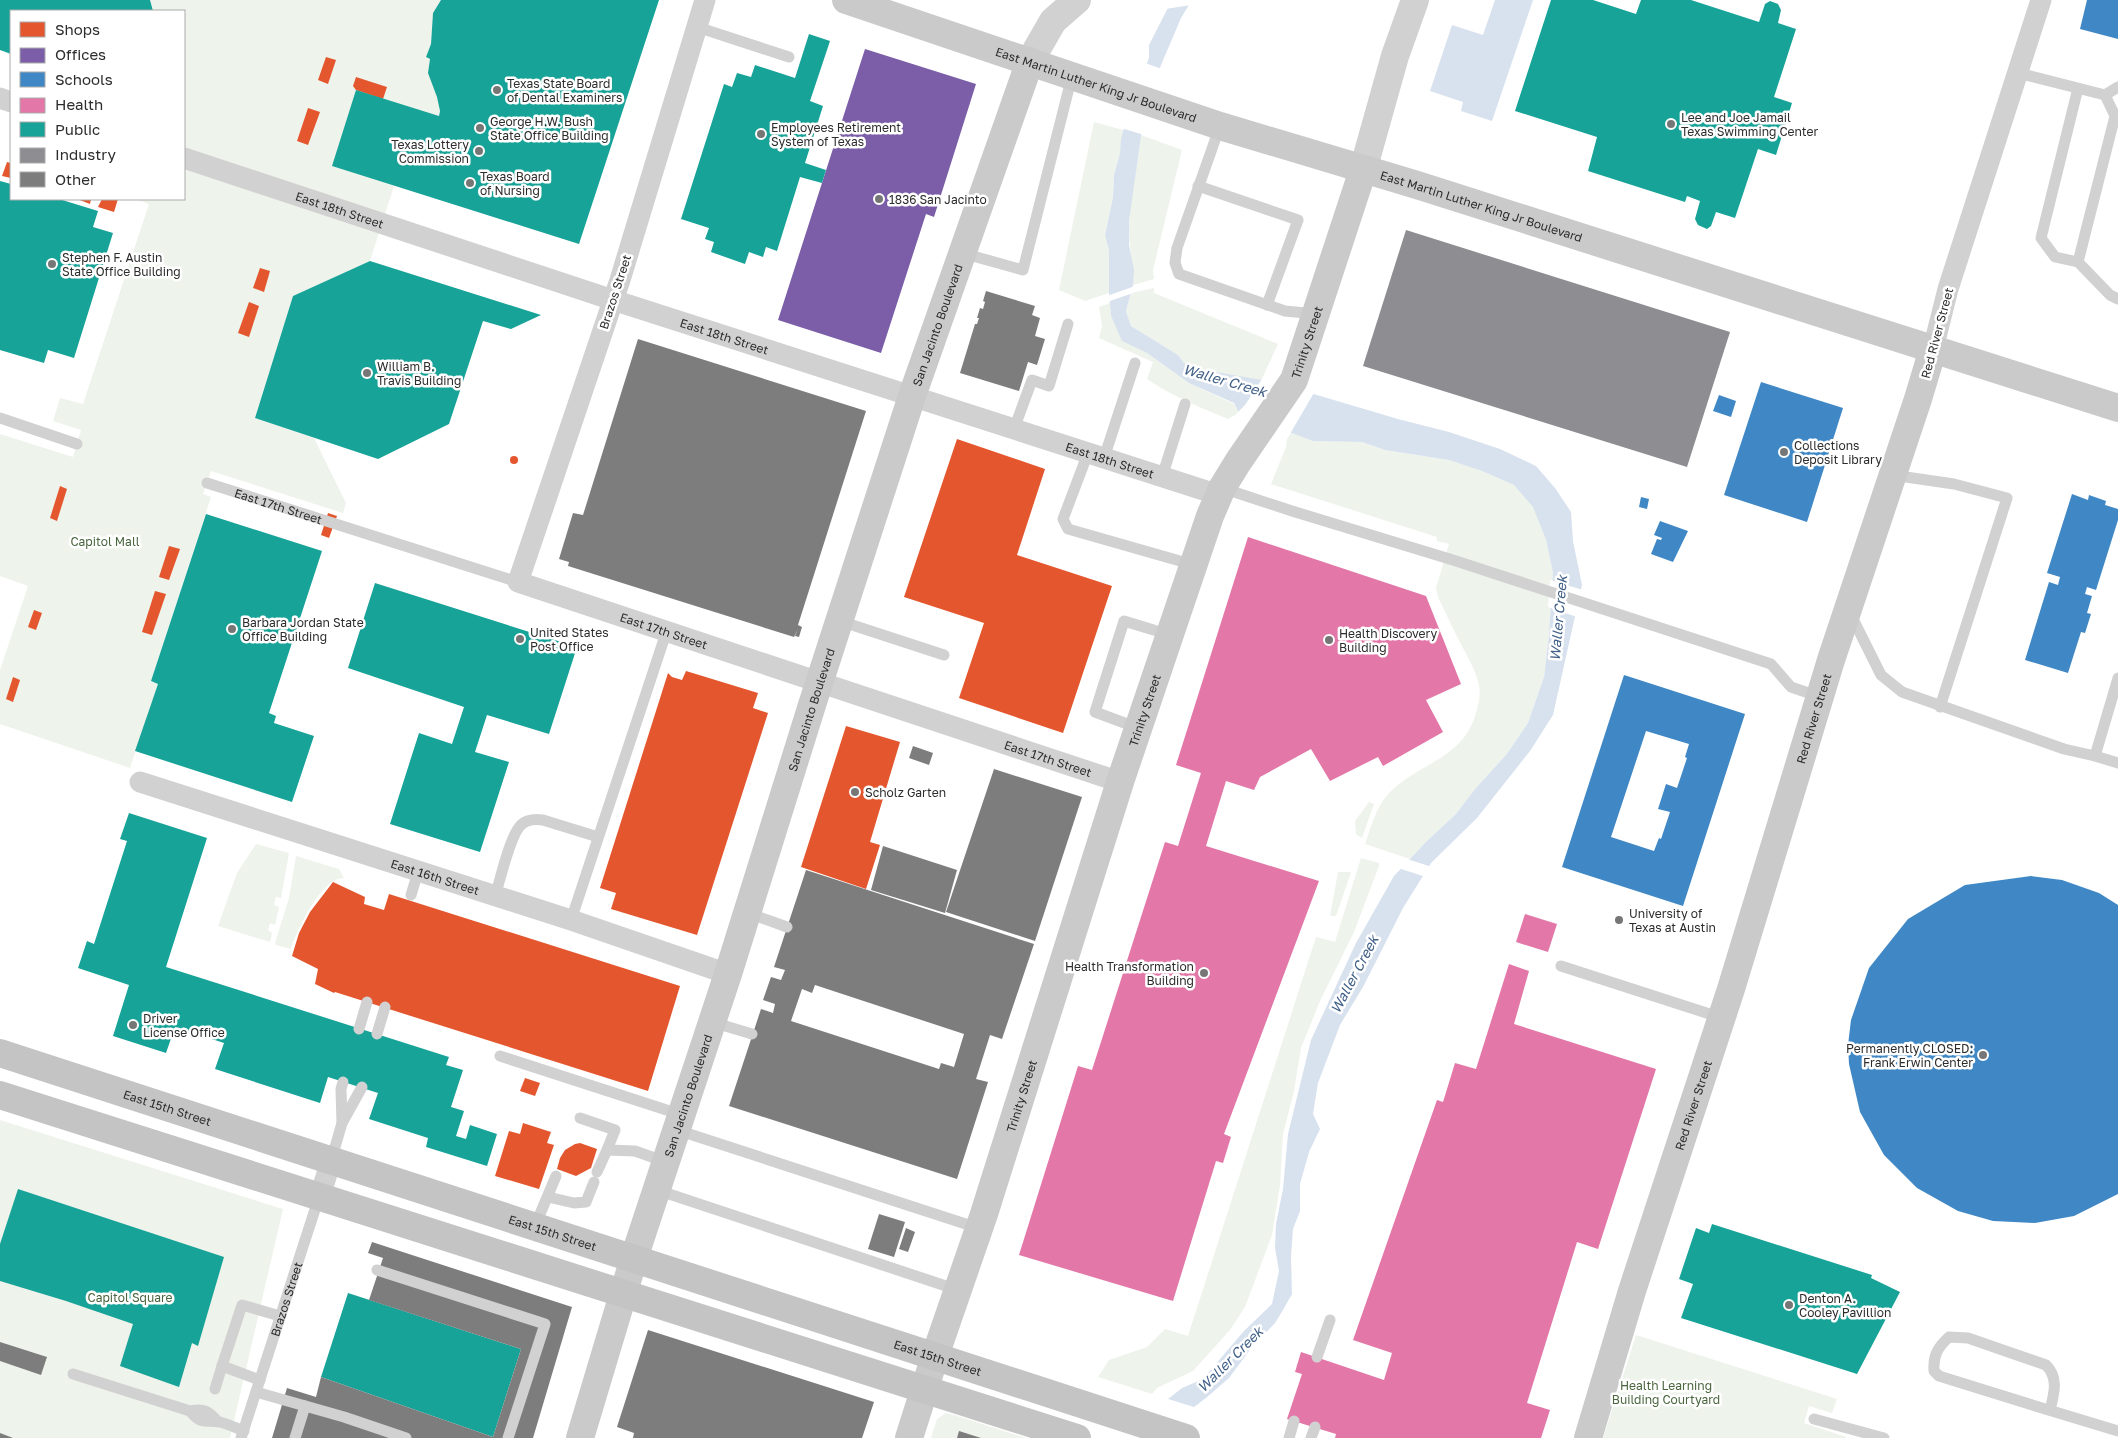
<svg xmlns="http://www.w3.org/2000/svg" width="2118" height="1438" font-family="'Golos Text',sans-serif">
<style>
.green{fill:#eef3eb}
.water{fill:#d8e2ef}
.pier{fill:#fff}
.shops{fill:#e4572e}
.offices{fill:#7b5ea7}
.schools{fill:#3f88c5;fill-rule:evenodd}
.health{fill:#e377a8}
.public{fill:#17a398}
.industry{fill:#8d8d92}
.building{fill:#7d7d7d;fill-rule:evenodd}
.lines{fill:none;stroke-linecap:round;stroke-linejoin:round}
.service{stroke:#d1d1d1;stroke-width:11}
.minor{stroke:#d1d1d1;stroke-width:21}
.tertiary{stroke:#d1d1d1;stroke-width:28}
.secondary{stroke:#cacaca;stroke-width:28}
.primary{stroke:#c4c4c4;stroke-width:28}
.poi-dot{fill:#767676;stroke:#fff;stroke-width:2}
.labels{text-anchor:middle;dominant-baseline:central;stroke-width:5;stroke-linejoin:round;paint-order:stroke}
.poi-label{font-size:12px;fill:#2c2c2c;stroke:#fff;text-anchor:start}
.street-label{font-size:12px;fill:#2c2c2c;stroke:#fff}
.park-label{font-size:12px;fill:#49653d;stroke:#fff}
.water-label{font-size:14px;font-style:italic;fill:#416088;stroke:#fff}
</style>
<rect width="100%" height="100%" fill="#fff"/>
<!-- green -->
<g class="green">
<path d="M150 0H441L433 13 431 44 426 57 430 59C426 82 443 97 439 116L381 98 332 166 394 186 370 261 293 296 255 417 314 438 346 503 343 513 211 471 203 494 211 497 151 681 158 684 130 768 0 724V670L28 586 0 576V434L73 457 81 430 53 421 60 398 83 404 149 204 135 199H184V11H153Z"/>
<path d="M1094 122 1123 130 1120 153 1114 175 1113 197 1105 234 1109 250V293L1085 301 1059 290Z"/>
<path d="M1141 135 1182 150 1153 270 1154 279 1133 285C1134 264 1128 245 1129 224 1131 195 1137 164 1141 135Z"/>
<path d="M1154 288V293L1278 344 1261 381 1199 370 1184 363 1178 355 1131 326 1126 311 1131 293Z"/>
<path d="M1110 303 1111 316 1123 341 1147 353 1189 383 1234 404 1239 413 1228 419C1201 408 1172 396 1147 379L1153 362 1099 338 1102 326 1099 307Z"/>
<path d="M1292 432 1313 441 1362 442 1385 450 1449 460 1482 471 1514 485 1533 506 1546 540 1553 573 1549 634 1544 677 1528 723 1506 755 1475 789 1456 814 1410 859 1365 844C1371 827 1376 807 1389 793 1417 764 1462 759 1475 716 1478 707 1481 697 1479 686 1477 673 1469 660 1463 648 1454 631 1446 614 1438 597L1436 588 1449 544 1437 541V537L1271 484 1286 447 1287 439Z"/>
<path d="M1369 802 1374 804 1362 838 1356 834 1355 821Z"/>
<path d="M256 844 289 853 281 898 276 897 274 905 279 907 275 925 270 923 268 930 272 933 270 942 218 926 237 873Z"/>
<path d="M296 856 339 869 344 878C321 878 297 930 291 949L276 945 275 943 289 898Z"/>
<path d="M1361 858 1379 863V866L1354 932 1320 1001 1301 1048 1294 1091 1283 1134 1280 1185 1272 1235 1245 1307 1230 1330 1193 1371 1157 1388 1152 1394 1098 1377 1109 1360 1147 1347 1165 1329 1188 1336 1316 937 1335 942Z"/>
<path d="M1338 872H1351L1336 916H1330Z"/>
<path d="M0 1120 283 1209 230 1438H0Z"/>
<path d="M1636 1335 1837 1399 1832 1413 1809 1406 1804 1423 1846 1437V1438H1603Z"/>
<path d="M946 1413 954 1415 1026 1438H931L937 1419Z"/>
</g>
<!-- water -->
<g class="water">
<path d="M1172 0H1192L1181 18 1161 65 1143 122 1129 221V245L1134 270 1133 285 1126 311 1131 326 1178 355 1184 363 1199 369 1273 382 1398 419 1449 432 1500 449 1536 466 1555 488 1571 512 1573 541 1582 585 1553 715 1530 751 1477 818 1431 863 1403 908 1363 987 1340 1025 1318 1083 1313 1114 1320 1129 1309 1152 1300 1184V1211L1293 1229 1291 1256 1292 1294 1283 1310 1275 1323 1252 1347 1229 1378 1206 1398 1190 1410 1150 1413 1182 1388 1203 1379 1244 1331 1272 1304 1279 1271 1275 1248 1276 1224 1283 1189 1288 1134 1311 1040 1356 943 1394 876 1427 841 1456 814 1475 789 1506 755 1528 723 1544 677 1549 634 1553 573 1546 540 1533 507 1514 485 1482 471 1449 460 1385 450 1362 442 1313 441 1239 413 1234 403 1189 383 1147 353 1122 341 1111 316 1109 293V250L1105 235 1113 197 1114 175 1120 153 1121 139 1128 112 1149 58V45Z"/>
<path d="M1495 0H1533L1492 121 1461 111 1463 102 1430 91 1452 25 1483 35Z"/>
</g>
<!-- pier -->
<g class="pier">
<path d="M1170 0H1195L1192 5 1165 9Z"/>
<path d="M1145 63 1162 69 1152 97 1144 135 1121 128 1133 85 1140 77Z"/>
<path d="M1135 286 1133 293 1107 302V296Z"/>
<path d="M1262 379H1274L1315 391 1290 434 1236 414 1245 405Z"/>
<path d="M1550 580 1583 590 1577 617 1548 607Z"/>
<path d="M1407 859 1432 867 1426 877 1398 868Z"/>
<path d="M1165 1398 1197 1408 1192 1412 1174 1438H1124L1148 1411Z"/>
</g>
<!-- shops -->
<g class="shops">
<path d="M326 57 336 60 328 84 318 80Z"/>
<path d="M356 77 387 87 383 99 356 90 353 86Z"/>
<path d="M308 108 320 112 308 145 297 141Z"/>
<path d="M7 162 11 163V178L2 176Z"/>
<path d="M77 199H91L90 204Z"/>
<path d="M102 199H118L114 212 98 207Z"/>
<path d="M260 268 270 271 264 292 253 288Z"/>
<path d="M249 302 259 306 249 337 238 333Z"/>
<path d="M957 439 1045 469 1017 555 1112 586 1063 733 959 698 984 623 904 597Z"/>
<circle cx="514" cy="460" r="4"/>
<path d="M60 486 67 489 57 521 50 518Z"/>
<path d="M328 513 337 516 329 538 321 535Z"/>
<path d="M169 546 180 549 169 580 159 577Z"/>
<path d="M155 591 166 594 152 635 142 632Z"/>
<path d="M34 610 42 613 36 630 28 627Z"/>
<path d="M686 671 758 693 753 708 768 713 697 935 611 909 616 893 600 888 668 673 672 677 682 680Z"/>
<path d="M13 677 20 680 13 702 6 699Z"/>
<path d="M846 726 900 742 870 842 880 845 866 889 801 867Z"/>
<path d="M333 882 365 897 364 904 384 910 389 894 680 986 648 1091 335 992 334 993 315 984 318 969 292 956 299 933 310 912Z"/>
<path d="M525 1078 540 1083 535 1096 520 1091Z"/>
<path d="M523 1123 551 1132 547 1143 554 1145 539 1189 495 1176 509 1131 520 1134Z"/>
<path d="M580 1143 597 1149 591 1168 576 1176 557 1169 560 1158 565 1150 575 1144Z"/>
</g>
<!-- offices -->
<path class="offices" d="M865 49 976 84 934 217 926 214 881 353 778 320Z"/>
<!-- schools -->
<g class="schools">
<path d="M2087 0H2118V39L2080 29Z"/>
<path d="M1761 382 1843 408 1807 522 1724 495Z"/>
<path d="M1719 395 1736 401 1731 417 1713 411Z"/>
<path d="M2072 494 2088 500 2089 495 2106 501 2105 505 2118 509V520L2096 590 2087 587 2085 594 2092 596 2087 613 2091 614 2085 633 2081 632 2068 673 2025 660 2049 582 2058 585 2060 577 2047 573Z"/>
<path d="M1641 497 1649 499 1647 509 1639 507Z"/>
<path d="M1660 521 1688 531 1673 562 1651 554 1657 539 1661 540 1662 538 1654 535Z"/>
<path d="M1624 675 1745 714 1683 906 1562 867ZM1646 731 1689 744 1685 757 1687 758 1677 788 1666 784 1658 809 1670 812 1661 839 1659 838 1654 851 1611 837Z"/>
<path d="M2031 876 2062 880 2099 893 2118 905V1194L2074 1216 2035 1223 1993 1221 1958 1211 1917 1188 1884 1155 1860 1112 1849 1064 1848 1045 1851 1020 1869 968 1908 919 1965 885Z"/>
</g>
<!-- health -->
<g class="health">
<path d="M1248 537 1426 596 1461 684 1426 700 1443 732 1383 766 1378 757 1330 781 1311 749 1260 777 1254 790 1226 781 1206 846 1319 881 1224 1134 1231 1137 1223 1163 1216 1161 1173 1301 1019 1255 1078 1066 1092 1070 1165 842 1178 846 1201 773 1176 765Z"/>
<path d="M1525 914 1557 924 1548 952 1516 942Z"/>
<path d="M1509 964 1529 971 1514 1024 1656 1069 1598 1249 1577 1242 1527 1403 1550 1410 1541 1438H1335L1336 1434 1287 1419 1302 1374 1295 1372 1301 1352 1384 1380 1392 1353 1353 1340 1437 1100 1443 1102 1455 1063 1476 1069Z"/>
</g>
<!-- public -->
<g class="public">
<path d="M0 0H150L153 11H11V54L0 50Z"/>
<path d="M441 0H659L579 244 332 166 356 90 439 116 440 111 437 97 428 73 430 59 426 57 431 44 433 13Z"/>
<path d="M1551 0H1593L1636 14 1641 0H1691L1759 22 1765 4 1770 1 1778 4 1781 10 1778 23 1796 29 1774 97 1792 103 1776 155 1758 149 1735 218 1716 212 1711 226 1707 229 1698 225 1695 219 1700 201 1687 196 1685 202 1588 171 1597 137 1515 111Z"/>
<path d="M809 34 830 41 810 101 823 106 805 163 826 170 822 183 800 177 777 251 766 247 763 257 749 252 745 264 711 252 714 242 705 239 709 228 681 219 724 84 732 87 737 73 751 77 755 65 795 78Z"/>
<path d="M0 181 11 184V199H59L98 211 93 227 113 233 74 358 48 350 44 363 0 350Z"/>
<path d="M370 261 541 315 511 329 483 321 449 424 378 459 255 418 293 296Z"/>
<path d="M206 514 322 551 269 713 276 716 274 723 314 736 292 802 135 751 158 684 151 681Z"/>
<path d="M375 583 577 647 549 734 487 715 475 752 509 762 480 852 390 824 419 733 452 744 464 707 348 668Z"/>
<path d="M129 813 207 838 166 967 449 1057 446 1065 463 1070 451 1107 464 1111 456 1136 466 1139 470 1125 497 1134 487 1166 426 1147 428 1138 369 1119 378 1093 328 1077 320 1103 215 1069 224 1043 175 1027 166 1053 113 1036 129 985 78 968 87 941 94 944 127 841 120 839Z"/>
<path d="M18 1189 224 1257 198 1346 192 1343 179 1387 120 1366 133 1324 66 1301 0 1281V1244Z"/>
<path d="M1712 1224 1872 1275 1871 1278 1900 1292 1857 1374 1681 1318 1693 1284 1679 1279 1696 1228 1709 1233Z"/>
<path d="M348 1293 521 1349 493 1437 321 1377Z"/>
</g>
<!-- industry -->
<path class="industry" d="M1406 230 1730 332 1687 467 1363 366Z"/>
<!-- building -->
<g class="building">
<path d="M986 291 1035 306 1032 315 1040 318 1035 336 1045 339 1037 365 1028 362 1019 391 960 373 975 324H977L979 318H977L980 308 983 309 985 302 983 301Z"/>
<path d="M638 339 866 411 798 625 802 627 799 637 795 636 798 629 794 637 568 566 569 562 559 559 573 513 583 515Z"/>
<path d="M913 746 933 753 929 765 909 758Z"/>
<path d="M994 769 1082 797 1035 941 946 912Z"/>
<path d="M883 846 957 870 945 913 871 890Z"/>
<path d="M806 870 1034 944 1002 1039 990 1035 976 1079 988 1082 957 1179 729 1106 761 1009 773 1013 775 1004 763 1000 771 977 781 980 785 970 774 967ZM815 985 964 1034 954 1067 941 1063 939 1069 791 1021 802 989 812 993Z"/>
<path d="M879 1214 905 1222 894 1257 868 1249Z"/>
<path d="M906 1228 915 1232 908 1252 899 1249Z"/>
<path d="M372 1242 572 1307 533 1438H272L287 1388 316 1397 321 1377 493 1437 521 1349 369 1300 383 1258 368 1253Z"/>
<path d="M648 1330 874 1402 862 1438H633L634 1433 617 1427Z"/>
<path d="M0 1342 47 1357 41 1375 0 1361Z"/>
<path d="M959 1431 981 1438H957Z"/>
<path d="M0 1433 13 1438H0Z"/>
</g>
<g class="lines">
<!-- service -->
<g class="service">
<path d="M697 27 789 57"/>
<path d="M2018 73 2105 95 2115 116 2078 262 2055 257 2041 238 2078 88"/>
<path d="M2105 95 2118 87"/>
<path d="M1220 126 1177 248 1175 263 1179 274 1285 311 1316 314"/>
<path d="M1198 186 1298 220 1267 305"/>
<path d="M962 253 1023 270 1072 76"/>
<path d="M2078 262 2110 295 2118 299"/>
<path d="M0 418 77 444"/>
<path d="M1014 429 1032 380 1049 386 1068 324"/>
<path d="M1088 453 1063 519 1068 529 1194 565"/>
<path d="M1104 458 1135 363"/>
<path d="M1892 475 1954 484 2007 498 1940 707"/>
<path d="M1162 477 1185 404"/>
<path id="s1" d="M207 483 518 582"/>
<path d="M1222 488 1292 511 1453 560 1771 664 1791 687 1820 697"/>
<path d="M1851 615 1881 675 1902 692 2064 749 2095 756 2118 678"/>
<path d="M840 621 944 655"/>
<path d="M1138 728 1095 712 1124 621 1170 635"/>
<path d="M2095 756 2118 763"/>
<path d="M411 895 418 872"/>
<path d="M495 896C500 881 510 835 521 825 527 819 535 819 543 820L598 837"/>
<path d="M748 913 787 927"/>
<path d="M571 920 667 630"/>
<path d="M1561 966 1722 1018"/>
<path d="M712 1022 752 1034"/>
<path d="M359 1029 367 1002"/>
<path d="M377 1034 385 1007"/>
<path d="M500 1056 682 1115"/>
<path d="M580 1118 615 1130 607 1150"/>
<path d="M342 1123 341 1089 343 1082"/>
<path d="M677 1130 978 1228"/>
<path d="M331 1161 342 1123 362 1087"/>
<path d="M597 1172 607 1150 635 1151 666 1162"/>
<path d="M657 1190 958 1290"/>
<path d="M548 1197 574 1203 586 1202 594 1182"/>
<path d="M535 1226 556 1176"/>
<path d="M377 1270 545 1324 508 1438"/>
<path d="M1317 1357 1330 1320"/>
<path d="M73 1374 190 1411"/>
<path d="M260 1380 222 1366 242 1305 280 1316"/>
<path d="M215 1389 222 1366"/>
<path d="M256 1392 344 1417 406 1438"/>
<path d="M2050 1410C2054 1394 2059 1378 2046 1365L1968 1338 1949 1337C1937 1348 1933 1356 1934 1371L1939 1376C1999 1395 2058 1413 2118 1431"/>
<path d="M1814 1419 1884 1438"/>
<path d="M217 1421C209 1411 203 1408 190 1411 202 1426 205 1419 220 1422 228 1424 236 1428 244 1431"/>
<path id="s2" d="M241 1438 319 1197"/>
<path d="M295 1438 305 1406"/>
<path d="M1289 1438 1294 1421"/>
<path d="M1311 1438 1315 1427"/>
</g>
<!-- minor -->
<g class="minor">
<path id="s3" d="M705 0 620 280 518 582 1120 782"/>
<path d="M0 98 11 102"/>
<path id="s4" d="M184 158 613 300 1219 495"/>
<path d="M1933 349 1948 289 2041 0"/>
<path id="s5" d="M140 782 571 920 728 974"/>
<path d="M320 1196 331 1161"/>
</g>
<!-- tertiary -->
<g class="tertiary">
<path d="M1030 61 1053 21 1077 0"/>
<path d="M1363 170 1395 56 1415 0"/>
</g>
<!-- secondary -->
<g class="secondary">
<path id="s6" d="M846 0 1220 126 1417 185 2118 408"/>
<path id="s7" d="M580 1438 634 1258 728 974 812 705 912 396 1030 61"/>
<path id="s8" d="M909 1438 935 1356 984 1214 1120 782 1210 516 1222 488 1238 462 1294 380 1363 170"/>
<path id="s9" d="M1588 1438 1632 1291 1731 989 1831 660 1918 399 1933 349"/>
</g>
<!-- primary -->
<g class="primary">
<path id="s10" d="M0 1053 1186 1438"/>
<path d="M0 1095 1077 1438"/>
</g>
</g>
<!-- markers -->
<g class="poi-dot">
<circle cx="497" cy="90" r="5"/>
<circle cx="1671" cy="124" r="5"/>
<circle cx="480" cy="128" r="5"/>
<circle cx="761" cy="134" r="5"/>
<circle cx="479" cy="151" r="5"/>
<circle cx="470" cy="183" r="5"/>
<circle cx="879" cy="199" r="5"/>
<circle cx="52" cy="264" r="5"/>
<circle cx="367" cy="373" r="5"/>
<circle cx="1784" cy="452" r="5"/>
<circle cx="232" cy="629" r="5"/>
<circle cx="520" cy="639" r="5"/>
<circle cx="1329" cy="640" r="5"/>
<circle cx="855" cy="792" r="5"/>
<circle cx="1619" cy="920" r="5"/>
<circle cx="1204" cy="973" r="5"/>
<circle cx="133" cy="1025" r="5"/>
<circle cx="1983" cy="1055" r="5"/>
<circle cx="1789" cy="1305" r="5"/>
</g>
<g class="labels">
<!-- poi labels -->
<g class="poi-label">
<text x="507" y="83">Texas State Board<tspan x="507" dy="14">of Dental Examiners</tspan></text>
<text x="1681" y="117">Lee and Joe Jamail<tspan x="1681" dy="14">Texas Swimming Center</tspan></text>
<text x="490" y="121">George H.W. Bush<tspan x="490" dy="14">State Office Building</tspan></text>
<text x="771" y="127">Employees Retirement<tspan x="771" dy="14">System of Texas</tspan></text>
<text x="469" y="144" text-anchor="end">Texas Lottery<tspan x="469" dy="14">Commission</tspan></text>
<text x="480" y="176">Texas Board<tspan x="480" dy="14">of Nursing</tspan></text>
<text x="889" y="199">1836 San Jacinto</text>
<text x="62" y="257">Stephen F. Austin<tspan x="62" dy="14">State Office Building</tspan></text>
<text x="377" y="366">William B.<tspan x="377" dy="14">Travis Building</tspan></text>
<text x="1794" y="445">Collections<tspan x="1794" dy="14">Deposit Library</tspan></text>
<text x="242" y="622">Barbara Jordan State<tspan x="242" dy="14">Office Building</tspan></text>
<text x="530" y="632">United States<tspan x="530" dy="14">Post Office</tspan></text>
<text x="1339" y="633">Health Discovery<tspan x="1339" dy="14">Building</tspan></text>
<text x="865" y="792">Scholz Garten</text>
<text x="1629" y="913">University of<tspan x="1629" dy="14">Texas at Austin</tspan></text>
<text x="1194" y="966" text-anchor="end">Health Transformation<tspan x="1194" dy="14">Building</tspan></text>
<text x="143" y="1018">Driver<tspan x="143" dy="14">License Office</tspan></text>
<text x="1973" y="1048" text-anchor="end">Permanently CLOSED:<tspan x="1973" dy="14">Frank Erwin Center</tspan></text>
<text x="1799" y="1298">Denton A.<tspan x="1799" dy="14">Cooley Pavillion</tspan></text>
</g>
<!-- street labels -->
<g class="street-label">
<text stroke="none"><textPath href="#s6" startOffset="264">East Martin Luther King Jr Boulevard</textPath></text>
<text stroke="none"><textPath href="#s6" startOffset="668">East Martin Luther King Jr Boulevard</textPath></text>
<text stroke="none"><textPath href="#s4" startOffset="164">East 18th Street</textPath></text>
<text transform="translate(615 292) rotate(-72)">Brazos Street</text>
<text stroke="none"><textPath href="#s7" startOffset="1169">San Jacinto Boulevard</textPath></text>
<text transform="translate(1937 333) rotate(-75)">Red River Street</text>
<text stroke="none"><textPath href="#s4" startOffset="569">East 18th Street</textPath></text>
<text stroke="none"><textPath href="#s8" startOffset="1170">Trinity Street</textPath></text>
<text stroke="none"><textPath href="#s4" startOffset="974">East 18th Street</textPath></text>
<text stroke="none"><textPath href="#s1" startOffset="75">East 17th Street</textPath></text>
<text stroke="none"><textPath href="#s3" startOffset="765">East 17th Street</textPath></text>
<text stroke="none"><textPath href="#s7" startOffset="764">San Jacinto Boulevard</textPath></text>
<text stroke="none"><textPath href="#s8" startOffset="765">Trinity Street</textPath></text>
<text stroke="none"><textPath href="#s9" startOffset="754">Red River Street</textPath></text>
<text stroke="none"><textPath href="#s3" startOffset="1170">East 17th Street</textPath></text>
<text stroke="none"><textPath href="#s5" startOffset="310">East 16th Street</textPath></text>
<text stroke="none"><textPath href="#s7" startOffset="359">San Jacinto Boulevard</textPath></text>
<text stroke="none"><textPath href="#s8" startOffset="360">Trinity Street</textPath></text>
<text stroke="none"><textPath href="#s9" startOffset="349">Red River Street</textPath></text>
<text stroke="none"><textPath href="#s10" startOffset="176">East 15th Street</textPath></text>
<text stroke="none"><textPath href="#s10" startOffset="581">East 15th Street</textPath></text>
<text stroke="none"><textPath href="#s2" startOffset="146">Brazos Street</textPath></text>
<text stroke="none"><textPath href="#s10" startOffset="986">East 15th Street</textPath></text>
</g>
<!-- park labels -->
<g class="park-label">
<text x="105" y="541">Capitol Mall</text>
<text x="130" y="1297">Capitol Square</text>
<text x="1666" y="1385">Health Learning<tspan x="1666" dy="14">Building Courtyard</tspan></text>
</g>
<!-- water labels -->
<g class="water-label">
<text transform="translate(1225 380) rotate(16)">Waller Creek</text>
<text transform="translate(1558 618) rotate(-85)">Waller Creek</text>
<text transform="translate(1354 974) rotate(-62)">Waller Creek</text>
<text transform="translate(1230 1359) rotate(-45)">Waller Creek</text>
</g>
</g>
<!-- legend -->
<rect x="10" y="10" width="175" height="190" fill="#ffffff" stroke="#ababab"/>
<rect x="20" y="22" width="25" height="15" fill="#e4572e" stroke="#ababab"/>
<text x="55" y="35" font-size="15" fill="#2c2c2c">Shops</text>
<rect x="20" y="48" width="25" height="15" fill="#7b5ea7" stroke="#ababab"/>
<text x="55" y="60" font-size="15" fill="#2c2c2c">Offices</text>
<rect x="20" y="72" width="25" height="15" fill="#3f88c5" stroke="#ababab"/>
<text x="55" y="85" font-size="15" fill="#2c2c2c">Schools</text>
<rect x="20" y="98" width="25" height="15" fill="#e377a8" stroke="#ababab"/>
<text x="55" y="110" font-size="15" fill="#2c2c2c">Health</text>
<rect x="20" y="122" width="25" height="15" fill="#17a398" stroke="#ababab"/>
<text x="55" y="135" font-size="15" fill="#2c2c2c">Public</text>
<rect x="20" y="148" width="25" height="15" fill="#8d8d92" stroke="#ababab"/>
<text x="55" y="160" font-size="15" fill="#2c2c2c">Industry</text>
<rect x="20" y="172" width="25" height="15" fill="#7d7d7d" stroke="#ababab"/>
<text x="55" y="185" font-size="15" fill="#2c2c2c">Other</text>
</svg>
